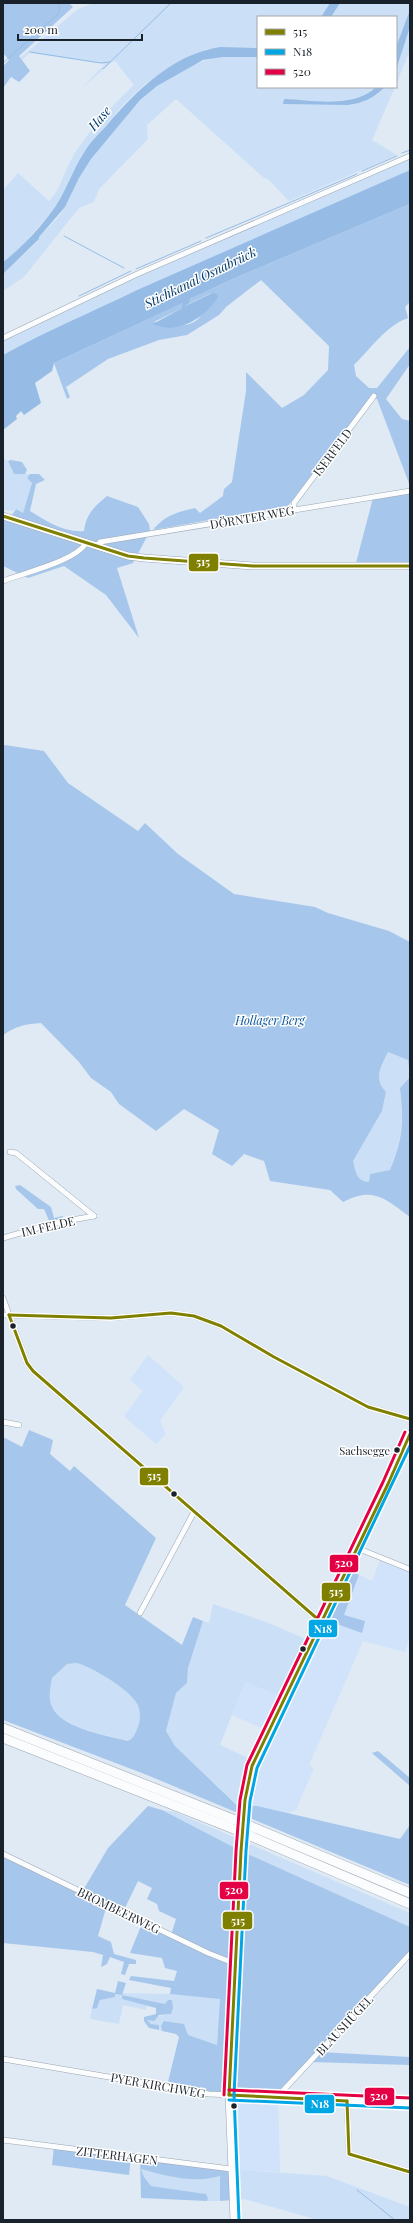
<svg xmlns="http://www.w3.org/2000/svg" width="413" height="2223" font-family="'Playfair Display',serif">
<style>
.built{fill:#d0e3fa}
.green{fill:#cbe0f7}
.forest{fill:#a6c7eb;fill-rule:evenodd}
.water{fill:#96bce6}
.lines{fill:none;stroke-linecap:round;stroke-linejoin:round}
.stream{stroke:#96bce6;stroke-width:1}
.street-casing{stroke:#9ea6af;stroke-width:6}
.secondary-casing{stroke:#9ea6af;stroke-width:8}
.highway-casing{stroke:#9ea6af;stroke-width:10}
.street{stroke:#fafcfe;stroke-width:5}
.secondary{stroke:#fafcfe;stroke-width:7}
.highway{stroke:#fafcfe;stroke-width:9}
.highway-bridge-casing{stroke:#9ea6af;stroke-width:10;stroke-linecap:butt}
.highway-bridge{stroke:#fafcfe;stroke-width:9}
.bus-1-casing{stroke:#fff;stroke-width:6}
.bus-2-casing{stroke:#fff;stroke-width:6}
.bus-3-casing{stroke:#fff;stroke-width:6}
.bus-1{stroke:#808000;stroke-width:3}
.bus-2{stroke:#01a6e5;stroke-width:3}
.bus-3{stroke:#e40045;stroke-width:3}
.bus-dot{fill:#19212a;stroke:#fff;stroke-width:1.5}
.labels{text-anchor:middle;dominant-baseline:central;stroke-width:3;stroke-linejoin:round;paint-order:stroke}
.bus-label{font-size:11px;fill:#19212a;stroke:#fff;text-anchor:end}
.street-label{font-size:12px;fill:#19212a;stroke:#fff}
.park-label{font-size:12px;font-style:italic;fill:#0a5599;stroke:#fff}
.water-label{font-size:13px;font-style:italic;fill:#00396b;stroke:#fff}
.line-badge{stroke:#fff;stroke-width:1.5}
.badge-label{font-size:11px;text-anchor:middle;font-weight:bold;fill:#fff}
</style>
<rect width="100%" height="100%" fill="#dfeaf5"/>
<!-- built -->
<g class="built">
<path d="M148 1355 184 1387 160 1421 166 1434 156 1444 124 1416 143 1391 130 1380Z"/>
<path d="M381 1558 410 1569V1636L405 1652 363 1641 309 1765 314 1768 296 1810 287 1814 248 1806 252 1766 268 1731 232 1715 245 1682 284 1698 323 1619 344 1615 359 1575 372 1581Z"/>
<path d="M229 2095 278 2096 280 2172 231 2169Z"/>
</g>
<!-- green -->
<g class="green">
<path d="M93 3H330L321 17H258V48L207 49 183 60 145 84 123 105 86 149 60 199 51 212 18 251 3 262V190L18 173 49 201C61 189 64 172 72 158 85 135 115 102 134 85L116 62 113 61 81 89 105 64 30 53 22 60 20 58 78 9Z"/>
<path d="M340 3H410V10L396 47V17H331Z"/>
<path d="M410 27V51L396 84V70Z"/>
<path d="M223 57H258V87H376C367 95 352 100 340 101L348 105 377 95 385 87H395L372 140 397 155 289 201 269 180 263 177 176 99 147 125 148 139 99 189 94 202 79 208 24 277 3 291V274L39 240V237C48 227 59 218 65 207 71 197 74 186 80 176 110 126 161 65 223 57Z"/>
<path d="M410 159V170L137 290C92 312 46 331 3 355V341C135 273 274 217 410 159Z"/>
<path d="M3 458 8 461 14 474H30L27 478 32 483 23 513 16 509 13 511 3 510Z"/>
<path d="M388 1052 408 1060 410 1077 400 1088C404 1123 402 1137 390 1170L370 1174 369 1182C356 1181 356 1172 353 1161L382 1111 386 1092C373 1078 381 1067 388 1052Z"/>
<path d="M213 1604 269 1623 312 1642 284 1698 245 1682 220 1745 254 1761 244 1811 175 1746 166 1731 176 1693 187 1683 188 1668 203 1621 209 1623Z"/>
<path d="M77 1663C92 1666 128 1688 136 1702 141 1708 141 1722 137 1729 135 1734 134 1738 129 1741 106 1735 54 1727 50 1700 49 1693 51 1685 52 1678L67 1664Z"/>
<path d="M162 1810 175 1812 410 1913V1927L241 1851Z"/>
<path d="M115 1993 170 1994 220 1998 217 2045 161 2026 162 2031 159 2030V2025L151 2024 147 2020C155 2017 162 2015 171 2014L165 2004 122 1995V1999L147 2004 146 2010 123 2005 119 2024 90 2019 92 2009 99 2005 100 2000 115 1997Z"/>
<path d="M141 2169C165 2175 196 2184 220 2176V2201H207L208 2198 206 2194 151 2186 144 2177Z"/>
<path d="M231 2169 327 2176 410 2207V2220H318L244 2199 233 2200Z"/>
</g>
<!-- forest -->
<g class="forest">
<path d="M3 3H69L73 7 19 56 30 71 19 82 11 77 3 88V66L9 60 3 53Z"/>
<path d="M410 204V302L405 307 408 318C387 325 370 349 354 365L356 376 369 388H377L410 347V364L386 399 402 419 410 421V486L377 399 372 395 288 506 153 530C165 515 178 512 195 508L200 513 223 496 224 489 232 482 246 391V372L282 408 304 395 328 370 329 346 261 280 226 307 219 315 187 335 159 340 108 359 66 387 70 397 67 399 54 363 185 302 182 308 154 322C168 324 188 330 199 318 205 312 208 300 211 293L184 306 190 299 235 278Z"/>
<path d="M11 460 22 462 27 470 25 474H14L8 461Z"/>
<path d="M30 474H39L45 480 36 484 30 511C46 521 64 533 84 531 86 514 94 507 107 496L138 507 149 524 150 531 133 563 117 568 139 638 106 595 64 566 28 578 3 566V516L10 518 16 509 23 513 32 483 27 478Z"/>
<path d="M410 493V564L356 563 373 498Z"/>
<path d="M5 745 44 751 68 783 138 831 145 823 178 854 234 894 315 907 328 913 389 931 410 942V1077L408 1060 388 1052C381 1067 373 1078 386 1092L382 1111 353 1161C356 1172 356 1181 369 1182L370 1174 390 1170C403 1137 404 1123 400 1088L410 1077V1217C385 1199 374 1186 343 1202L330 1190 270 1181 264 1161 244 1154 232 1166 212 1154 219 1130 184 1109 156 1131 119 1104 111 1092 91 1078 79 1062 41 1023C26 1024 16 1026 3 1035V746Z"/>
<path d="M20 1185 51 1207 54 1218 63 1216 64 1222 51 1225 44 1209H38L16 1189 15 1186Z"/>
<path d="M29 1430 53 1440 50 1454 70 1471 74 1466 156 1538 125 1605 182 1645 193 1617 203 1621 188 1668 187 1683 176 1693 166 1731 175 1746 243 1811 248 1806H257L400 1839 410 1825V1885L147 1775 3 1720V1437L22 1447ZM77 1663C92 1667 127 1688 136 1702 141 1708 141 1722 137 1729 135 1734 134 1738 128 1741 106 1735 54 1728 50 1700 49 1693 51 1685 52 1678L67 1664Z"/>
<path d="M347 1569 359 1575 344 1615 365 1621 362 1633 323 1619Z"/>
<path d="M378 1751 410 1778V1786L372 1753Z"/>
<path d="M148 1806 162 1810 241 1851 410 1927V1954L320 2052 410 2057V2065L310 2062 278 2096 225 2095 167 2086 179 2037 176 2034 162 2031 161 2026 164 2021 184 2024 188 2035 217 2045 220 1999 170 1994 171 1988 129 1980 131 1976 174 1981 177 1971 165 1968 162 1958 130 1953 143 1921 171 1935 176 1919 159 1911 157 1904 147 1899 152 1888 138 1881 124 1910 108 1901 98 1936 111 1942 114 1954 136 1960V1964H129L125 1975 121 1974 124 1962 110 1957 107 1964 101 1967 103 1955 93 1952 3 1943V1855L82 1892 108 1848Z"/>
<path d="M118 1981 126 1983 122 1995 165 2004 168 2000H172L173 2008 171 2014 159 2015 154 2021 147 2020 151 2024 159 2025V2030L149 2028 144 2021V2017L156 2014V2008L122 1999V1995L115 1994V1997L100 2000 97 2008 92 2009 97 1989 115 1993Z"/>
<path d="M54 2147 231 2169 233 2200 220 2201V2176C195 2184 166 2176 141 2169L144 2177 151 2186 206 2194 208 2198 207 2201 141 2198 140 2158 131 2157 129 2175 52 2165Z"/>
</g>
<!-- water -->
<g class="water">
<path d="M330 3H340L331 17H321Z"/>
<path d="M410 10V27L396 70V47Z"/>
<path d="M220 47 258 48V57H223L203 60 157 86 140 100 91 159 79 178 65 207 39 237V239L3 274V262C24 246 46 222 60 199 69 183 75 166 85 151 91 141 100 133 107 125 136 91 173 54 220 47Z"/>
<path d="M376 87H385C374 98 363 103 348 105L283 104 284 99C312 100 353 109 376 87Z"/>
<path d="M410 170V204L235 278 190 299 189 303 185 306 212 293 217 294 218 297C206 317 177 336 153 324L182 308 183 303 54 363 52 371 35 383 41 403 24 415 21 411 16 416 17 419 3 430V355C46 331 92 312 137 290Z"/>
</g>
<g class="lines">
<!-- stream -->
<g class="stream">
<path d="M30 52 101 63 110 62"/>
<path d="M3 63 58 14 60 8 58 3"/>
<path d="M103 69 171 3"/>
<path d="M402 153 410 150"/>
<path d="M362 171 397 156"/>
<path d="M64 236 124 268"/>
<path d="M206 238 357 174"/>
<path d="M136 269 201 241"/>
<path d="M79 296 131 271"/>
<path d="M338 1577 343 1568"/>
<path d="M319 1616 336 1580"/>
<path d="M357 2190 395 2220"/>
</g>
<defs>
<g id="street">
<path d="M3 338 135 275 410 156"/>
<path d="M294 509V503L374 396"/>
<path d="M97 546 100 542 410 491"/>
<path d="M3 581C23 573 76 561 86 543"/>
<path d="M10 1152 16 1153 26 1161 94 1216"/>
<path d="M3 1238 55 1223 94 1216"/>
<path d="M3 1298 27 1363 33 1371 321 1622"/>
<path d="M3 1315 111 1318 171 1313 194 1316 221 1326 274 1357 368 1407 410 1419"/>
<path d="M3 1422 19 1425"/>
<path d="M357 1548 409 1569"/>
<path d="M140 1613 194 1512"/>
<path d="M3 1854 208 1953 236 1964"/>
<path d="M3 2059 209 2094 410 2103"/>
<path d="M278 2096 410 1954"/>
<path d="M347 2101 349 2154 410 2172"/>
<path d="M3 2140 231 2169"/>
</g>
<g id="secondary">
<path d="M3 516 128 556 144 558 253 566H410"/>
<path d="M234 2220 229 2095 241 1851 245 1800 252 1766 388 1484 410 1434"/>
</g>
<g id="highway">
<path d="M3 1728 235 1820"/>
<path d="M3 1738 234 1829"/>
<path d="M250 1826 410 1893"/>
<path d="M248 1835 410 1904"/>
</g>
</defs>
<!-- street casing -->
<use href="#street" class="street-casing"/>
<!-- secondary casing -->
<use href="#secondary" class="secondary-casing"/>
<!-- highway casing -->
<use href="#highway" class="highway-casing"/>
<!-- street -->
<use href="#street" class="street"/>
<!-- secondary -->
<use href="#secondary" class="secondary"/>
<!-- highway -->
<use href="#highway" class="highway"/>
<defs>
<g id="highway-bridge">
<path d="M235 1820 250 1826"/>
<path d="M234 1829 248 1835"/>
</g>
</defs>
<!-- highway-bridge casing -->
<use href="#highway-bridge" class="highway-bridge-casing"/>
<!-- highway-bridge -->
<use href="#highway-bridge" class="highway-bridge"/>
<defs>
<g id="bus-1">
<path d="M3 516 128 556 144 558 253 566H410"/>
<path d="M9 1315 27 1363 33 1371 321 1622"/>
<path d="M9 1315 111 1318 171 1313 194 1316 221 1326 274 1357 368 1407 410 1419"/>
<path d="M229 2095 241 1851 245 1800 252 1766 388 1484 410 1434"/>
<path d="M229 2095 347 2101"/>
<path d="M347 2101 349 2154 410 2172"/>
</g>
<g id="bus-2">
<path d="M229 2100 410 2108"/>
<path d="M239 2220 234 2095 246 1851 250 1801 257 1768 410 1446"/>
</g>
<g id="bus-3">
<path d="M229 2090 410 2098"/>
<path d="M224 2095 236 1851 240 1800 247 1765 383 1482 405 1432"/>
</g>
</defs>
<!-- bus-1 casing -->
<use href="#bus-1" class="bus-1-casing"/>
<!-- bus-2 casing -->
<use href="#bus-2" class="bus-2-casing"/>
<!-- bus-3 casing -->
<use href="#bus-3" class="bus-3-casing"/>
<!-- bus-1 -->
<use href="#bus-1" class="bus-1"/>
<!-- bus-2 -->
<use href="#bus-2" class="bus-2"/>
<!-- bus-3 -->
<use href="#bus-3" class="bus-3"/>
</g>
<!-- markers -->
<g class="bus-dot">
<circle cx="13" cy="1326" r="3.5"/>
<circle cx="397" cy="1450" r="3.5"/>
<circle cx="174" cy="1494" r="3.5"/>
<circle cx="303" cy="1649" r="3.5"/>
<circle cx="234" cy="2106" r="3.5"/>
</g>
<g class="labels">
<!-- bus labels -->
<g class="bus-label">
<text x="390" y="1450">Sachsegge</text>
</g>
<!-- street labels -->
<g class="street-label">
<text transform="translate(332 452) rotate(-53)">ISERFELD</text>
<text transform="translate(252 517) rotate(-10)">DÖRNTER WEG</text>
<text transform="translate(48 1226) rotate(-13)">IM FELDE</text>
<text transform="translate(119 1910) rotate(26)">BROMBEERWEG</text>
<text transform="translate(344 2025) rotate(-47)">BLAUSHÜGEL</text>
<text transform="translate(158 2085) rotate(10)">PYER KIRCHWEG</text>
<text transform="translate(117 2155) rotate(7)">ZITTERHAGEN</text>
</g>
<!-- park labels -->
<g class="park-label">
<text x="270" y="1020">Hollager Berg</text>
</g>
<!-- water labels -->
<g class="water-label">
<text transform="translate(99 118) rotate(-50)">Hase</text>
<text transform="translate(200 277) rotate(-26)">Stichkanal Osnabrück</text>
</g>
</g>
<g class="line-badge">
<rect x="188" y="553" width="31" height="19" rx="4" fill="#808000"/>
<rect x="139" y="1467" width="30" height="19" rx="4" fill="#808000"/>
<rect x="329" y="1554" width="30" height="19" rx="4" fill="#e40045"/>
<rect x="321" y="1582" width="30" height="20" rx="4" fill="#808000"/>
<rect x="308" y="1619" width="30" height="19" rx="4" fill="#01a6e5"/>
<rect x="219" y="1881" width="30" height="19" rx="4" fill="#e40045"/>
<rect x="222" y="1911" width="31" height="19" rx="4" fill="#808000"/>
<rect x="364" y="2087" width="31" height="19" rx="4" fill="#e40045"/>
<rect x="304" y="2094" width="31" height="20" rx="4" fill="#01a6e5"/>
</g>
<g class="badge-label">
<text x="203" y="566">515</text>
<text x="154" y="1480">515</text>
<text x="344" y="1567">520</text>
<text x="336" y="1596">515</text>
<text x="323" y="1633">N18</text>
<text x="234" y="1894">520</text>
<text x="238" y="1925">515</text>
<text x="379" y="2100">520</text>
<text x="320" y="2108">N18</text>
</g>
<!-- border -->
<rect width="413" height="2223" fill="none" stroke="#19212a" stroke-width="8"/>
<!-- legend -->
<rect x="257" y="16" width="140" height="72" fill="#ffffff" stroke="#a3a6aa"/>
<rect x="265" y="29" width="20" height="6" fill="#808000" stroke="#a3a6aa"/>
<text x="293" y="36" font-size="12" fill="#19212a">515</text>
<rect x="265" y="49" width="20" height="6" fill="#01a6e5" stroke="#a3a6aa"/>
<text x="293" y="56" font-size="12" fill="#19212a">N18</text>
<rect x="265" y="69" width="20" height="6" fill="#e40045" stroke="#a3a6aa"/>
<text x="293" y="76" font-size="12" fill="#19212a">520</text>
<!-- scale -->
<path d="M18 34v6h124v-6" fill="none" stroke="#19212a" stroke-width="2"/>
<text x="24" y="34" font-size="12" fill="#19212a" stroke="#ffffff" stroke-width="3" paint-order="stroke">200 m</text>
</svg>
